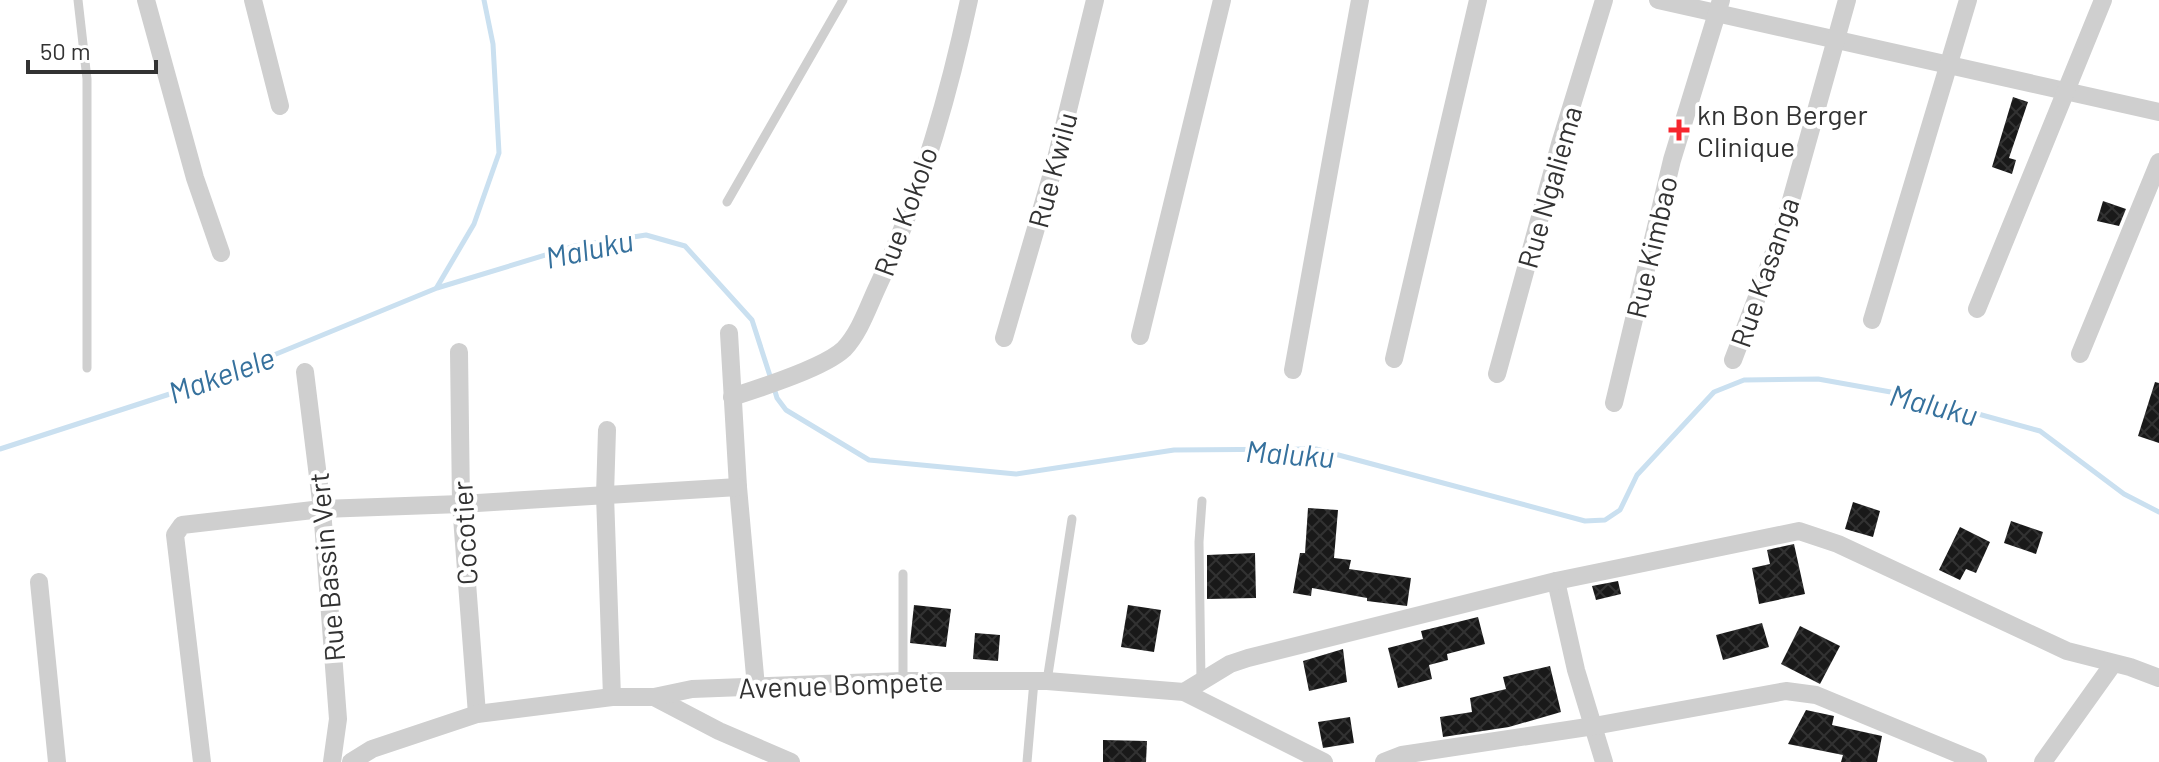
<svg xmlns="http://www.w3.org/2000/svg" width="2159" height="762" font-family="Barlow,sans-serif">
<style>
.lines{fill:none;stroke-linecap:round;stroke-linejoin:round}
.stream{stroke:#cae0f0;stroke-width:5}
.building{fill:url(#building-cross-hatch)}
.service{stroke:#cfcfcf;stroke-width:9}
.minor{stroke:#cfcfcf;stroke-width:18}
.poi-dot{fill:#f6262e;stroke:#fff;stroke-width:3}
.labels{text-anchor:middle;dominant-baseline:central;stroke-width:8;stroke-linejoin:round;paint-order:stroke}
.poi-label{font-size:28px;fill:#323232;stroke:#fff;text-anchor:start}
.street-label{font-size:28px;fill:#323232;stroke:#fff}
.water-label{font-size:30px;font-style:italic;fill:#36719d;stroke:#fff}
</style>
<defs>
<pattern id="building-cross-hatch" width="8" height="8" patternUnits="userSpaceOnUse" patternTransform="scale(2)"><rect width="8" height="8" fill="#191919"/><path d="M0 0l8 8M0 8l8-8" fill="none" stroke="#323232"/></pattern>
</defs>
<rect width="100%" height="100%" fill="#fff"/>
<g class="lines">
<!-- stream -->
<g class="stream">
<path d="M437 287 474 224 499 153 493 44 484 0"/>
<path d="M774 388 777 398 786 410 869 460 1016 474 1174 450 1316 449 1585 521 1605 520 1620 510 1637 475 1714 392 1744 380 1818 379 1913 396 2040 431 2124 494 2159 512"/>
<path d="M0 449 213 380 437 288 575 246 646 235 685 246 752 320 771 379"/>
</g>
</g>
<!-- building -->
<g class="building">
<path d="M2013 97 2028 102 2009 158 2016 160 2012 174 1992 167Z"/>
<path d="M2103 201 2126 209 2119 226 2097 221Z"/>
<path d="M2155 382 2159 383V443L2138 436Z"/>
<path d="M1853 502 1880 511 1873 537 1845 529Z"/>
<path d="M1308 508 1338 510 1334 558 1351 560 1349 569 1411 578 1407 606 1367 601V598L1312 588 1311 596 1293 593 1300 553H1305Z"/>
<path d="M2011 521 2043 532 2036 554 2004 543Z"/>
<path d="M1960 527 1990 542 1976 573 1966 569 1960 580 1939 570Z"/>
<path d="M1794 544 1805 594 1759 604 1752 568 1770 564 1767 550Z"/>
<path d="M1255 553 1256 598 1207 599V555Z"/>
<path d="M1618 581 1621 594 1596 600 1592 586Z"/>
<path d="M914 605 951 609 946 647 910 643Z"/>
<path d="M1128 605 1161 610 1154 652 1121 647Z"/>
<path d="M1478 617 1485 644 1447 654 1448 660 1429 665 1432 679 1398 688 1388 648 1423 639 1421 631Z"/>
<path d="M1762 623 1769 647 1723 660 1716 635Z"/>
<path d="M1800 626 1840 646 1820 684 1781 664Z"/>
<path d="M975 633 1000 635 998 661 973 659Z"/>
<path d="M1343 649 1347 682 1309 691 1303 661Z"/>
<path d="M1550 666 1561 712 1509 727 1443 737 1440 717 1472 712 1470 698 1506 689 1503 677Z"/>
<path d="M1806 710 1834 716 1832 725 1882 736 1877 762H1841L1843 755 1788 744Z"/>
<path d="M1350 717 1354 743 1323 748 1318 722Z"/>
<path d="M1103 740 1147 741 1146 762H1103Z"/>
</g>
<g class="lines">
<!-- service -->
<g class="service">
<path d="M78 0 87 79V368"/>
<path d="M727 202 843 0"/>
<path d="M903 574V681"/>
<path d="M1047 681 1072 519"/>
<path d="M1201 681 1199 542 1202 501"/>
<path d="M1027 762 1034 681"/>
</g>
<!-- minor -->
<g class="minor">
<path d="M146 0 195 178 221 253"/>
<path d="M253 0 280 106"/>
<path d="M1658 0 2159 112"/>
<path d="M1977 309 2103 0"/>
<path d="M1872 320 1968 0"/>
<path d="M729 333 738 487 756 687"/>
<path d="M1140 336 1222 0"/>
<path d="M1004 338 1055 163 1095 0"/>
<path d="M459 352 461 504 477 714"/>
<path d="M2080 354 2159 162"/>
<path d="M1394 359 1478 0"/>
<path d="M1733 360 1783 229 1847 0"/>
<path d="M1293 370 1360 0"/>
<path d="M305 372 322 509 338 719 332 762"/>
<path d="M1497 374 1560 144 1604 0"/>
<path d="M732 397C760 388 824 368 844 349 859 333 867 310 876 290 919 199 948 99 969 0"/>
<path d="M1614 403 1672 160 1721 0"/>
<path d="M607 430 605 495 612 697"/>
<path d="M1556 581 1576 670 1604 762"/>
<path d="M39 582 57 762"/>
<path d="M1184 692 1230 664 1248 658 1556 581 1799 531 1838 544 2067 651 2130 667 2159 678"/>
<path d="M654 697 719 731 791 762"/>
<path d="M202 762 175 535 182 525 322 509 461 504 738 487"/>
<path d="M351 762 372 749 477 714 612 697H654L692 689 903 681H1047L1184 692 1324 762"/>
<path d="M1384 762 1402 755 1594 726 1786 691 1816 695 1978 762"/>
<path d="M2043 762 2113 664"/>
</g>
</g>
<!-- markers -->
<path class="poi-dot" d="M1675 118h8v8h8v8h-8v8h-8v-8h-8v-8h8z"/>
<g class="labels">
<!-- poi labels -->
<g class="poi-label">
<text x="1697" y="114">kn Bon Berger<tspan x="1697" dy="32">Clinique</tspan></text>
</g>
<!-- street labels -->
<g class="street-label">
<text transform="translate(1052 170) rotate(-75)">Rue Kwilu</text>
<text transform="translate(1549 187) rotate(-74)">Rue Ngaliema</text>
<text transform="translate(905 211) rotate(-70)">Rue Kokolo</text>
<text transform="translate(1651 247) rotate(-77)">Rue Kimbao</text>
<text transform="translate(1764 272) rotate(-71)">Rue Kasanga</text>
<text transform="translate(464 533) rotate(-93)">Cocotier</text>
<text transform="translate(326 567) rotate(-95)">Rue Bassin Vert</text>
<text transform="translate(841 684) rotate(-2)">Avenue Bompete</text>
</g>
<!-- water labels -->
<g class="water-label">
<text transform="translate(589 248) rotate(-12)">Maluku</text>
<text transform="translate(221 374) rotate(-20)">Makelele</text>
<text transform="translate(1934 404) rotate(14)">Maluku</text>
<text transform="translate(1290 453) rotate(4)">Maluku</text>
</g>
</g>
<!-- scale -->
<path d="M28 60v12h128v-12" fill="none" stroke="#323232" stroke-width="4"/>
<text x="40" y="60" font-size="24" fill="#323232" stroke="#ffffff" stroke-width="6" paint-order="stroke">50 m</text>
</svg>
